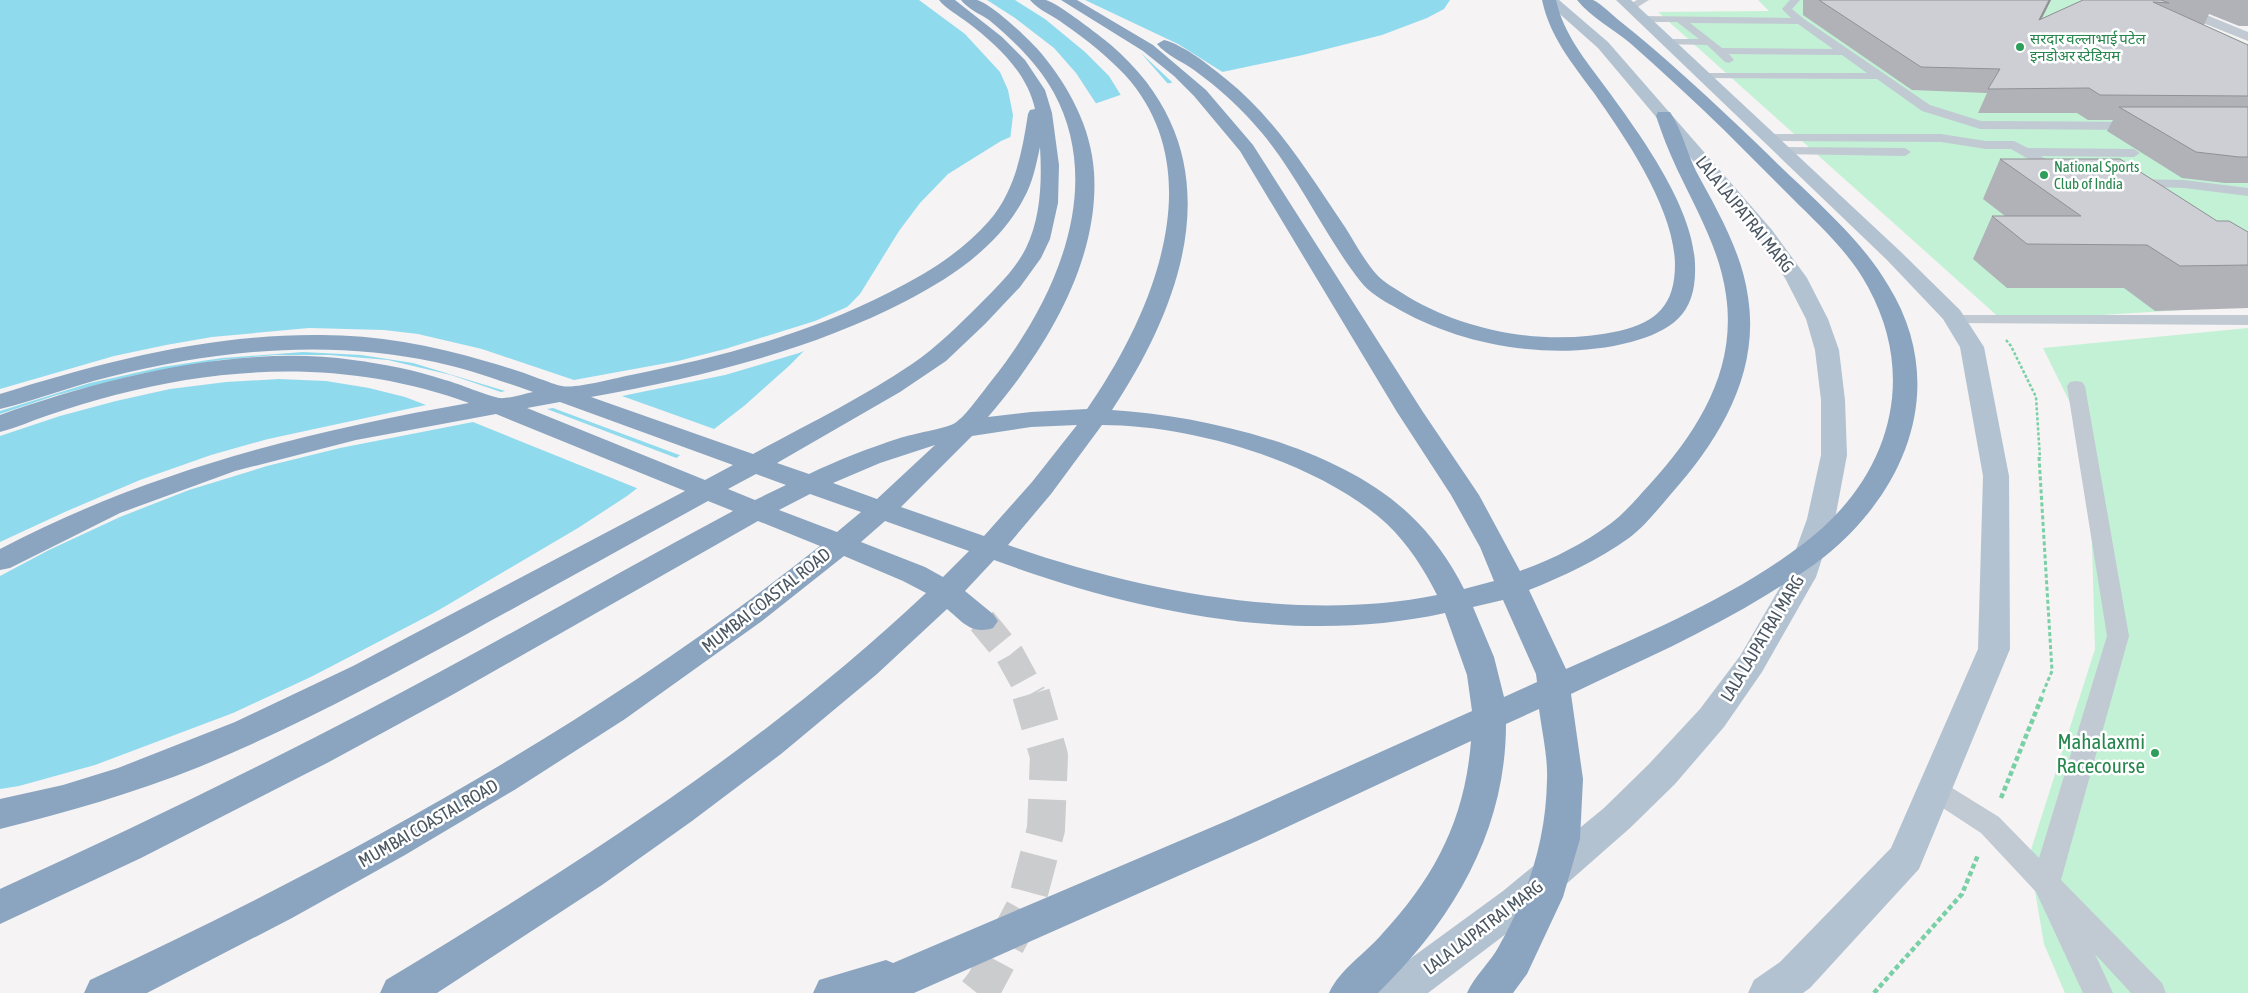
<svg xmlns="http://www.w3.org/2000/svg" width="2248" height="993" font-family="'Asap Condensed','Noto Sans Devanagari',sans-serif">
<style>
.green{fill:#c3f1d5}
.water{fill:#90daee}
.pier{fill:#f5f3f3}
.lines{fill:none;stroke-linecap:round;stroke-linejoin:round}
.motorway-tunnel-far1{stroke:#caccce;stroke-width:29;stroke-dasharray:29 15;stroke-linecap:butt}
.motorway-tunnel{stroke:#caccce;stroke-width:38;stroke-dasharray:38 19;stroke-linecap:butt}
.path-far2{stroke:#7ad0a6;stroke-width:2.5;stroke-dasharray:3 2;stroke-linecap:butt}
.path-far1{stroke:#7ad0a6;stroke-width:3;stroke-dasharray:4 2.5;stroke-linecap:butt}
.path{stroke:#7ad0a6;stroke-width:4.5;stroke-dasharray:5 3;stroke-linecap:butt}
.service{fill:#c1cad2;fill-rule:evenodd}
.minor{fill:#c1cad2;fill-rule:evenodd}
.primary{fill:#b3c2d1;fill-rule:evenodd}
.motorway{fill:#8ba5c1;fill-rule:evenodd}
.wall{fill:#b0b2b7}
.shaded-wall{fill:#909195}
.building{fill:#cdcfd5;stroke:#909195}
.leisure-dot{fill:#2e9e5b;stroke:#fff;stroke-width:2}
.labels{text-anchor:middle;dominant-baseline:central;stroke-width:5;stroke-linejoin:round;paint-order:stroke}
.far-leisure-label{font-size:15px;fill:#27864d;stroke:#fff;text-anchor:start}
.street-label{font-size:18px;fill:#4a5661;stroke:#fff}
.near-leisure-label{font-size:21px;fill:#27864d;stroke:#fff;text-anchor:end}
</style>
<rect width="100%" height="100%" fill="#f5f3f3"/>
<!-- green -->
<g class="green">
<path d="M1758 0H2148L2248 44V306L2003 321 1658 12 1769 11Z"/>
<path d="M2248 328V993H2065L2044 944 2029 856 2095 649 2089 441 2043 348Z"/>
</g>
<!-- water -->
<path class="water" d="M0 0H1450L1444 9 1427 18 1382 35 1303 55 1132 91 1062 115 1001 141 948 174 920 203 899 231 860 294 790 365 744 406 627 496 578 528 422 620 313 676 192 736 0 816Z"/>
<!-- pier -->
<g class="pier">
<path d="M919 0H987L1015 18 1054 48 1076 73 1097 105 1063 117 1010 140 1013 115 1008 90 1000 72 965 34Z"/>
<path d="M1015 0H1085L1178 44 1224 73 1174 84 1141 53 1169 85 1122 97 1109 76 1085 52 1045 19Z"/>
<path d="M854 304 811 348 799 353 725 375 622 396 717 430 682 456 553 408 547 409 679 459 639 489 473 422 340 448 267 466 189 490 120 517 49 550 0 576V542L67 511 140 480 211 455 268 439 426 405 405 397 369 388 326 381 279 379 226 382 170 389 116 401 60 416 0 436V414L57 395 140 374 220 360 275 355H329L388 360 451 375 501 392 505 391 413 363 361 355 303 352 222 358 162 367 90 383 0 411V389L114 356 166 345 212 337 309 328 384 330 418 334 482 349 574 380 678 361 725 349 815 321Z"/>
<path d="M470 594 423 622 315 678 193 738 92 784 0 818V789L19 786 95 765 233 713 313 676Z"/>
</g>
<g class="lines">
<!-- motorway-tunnel-far1 -->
<path class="motorway-tunnel-far1" d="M982 621 1010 655 1032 695"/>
<!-- motorway-tunnel -->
<path class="motorway-tunnel" d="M977 993 985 983 1025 908 1046 829 1049 756 1031 694"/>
<!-- path-far2 -->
<path class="path-far2" d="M2006 340 2011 346 2036 397 2040 458"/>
<!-- path-far1 -->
<path class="path-far1" d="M2039 457 2052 671 2042 695"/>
<!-- path -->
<g class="path">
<path d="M2001 798 2043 694"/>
<path d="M1874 993 1962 894 1978 855"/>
</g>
<!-- service -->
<g class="service">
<path d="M1637 0H1649L1633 10H1627V6Z"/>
<path d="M1790 0H1800L1792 9 1804 19 1930 105 1981 121 2136 122 2142 126 2136 130 1980 129 1922 111 1877 79 1701 78 1695 75 1697 73H1867L1842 55 1729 54 1734 60 1729 63 1725 62 1707 45 1663 44V40L1667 39H1699L1677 22H1641L1636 19 1641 16 1791 18 1782 9ZM1690 23 1798 24 1833 49 1722 48Z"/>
<path d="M1768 134H1941L1986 141H2014L2028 148 2134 149 2140 153 2134 157 2041 156 2065 170 2067 173 2060 177 2011 149H1986L1941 142 1764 141 1762 138 1764 135Z"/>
<path d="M1782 147 1905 148 1911 152 1905 156 1777 154 1776 151Z"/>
<path d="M2131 179 2184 180 2248 188V196L2184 188 2126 186 2124 183Z"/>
<path d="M1956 315H2248V325L1950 323 1948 320 1950 317Z"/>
<path d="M2076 381 2082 382 2085 386 2129 636 2061 880 2162 983 2166 993H2131L2095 954 2113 993H2083L2036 892 1981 833 1926 797 1922 790 1926 783 1935 780 1944 783 1999 817 2039 858 2107 636 2067 386 2070 382Z"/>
</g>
<!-- minor -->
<path class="minor" d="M2151 0H2170L2248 32V41L2153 3Z"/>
<!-- primary -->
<g class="primary">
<path d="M1544 0H1559L1608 42 1772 230 1807 278 1828 319 1839 350 1845 400 1847 455 1835 519 1816 577 1762 672 1724 727 1675 784 1630 828 1531 915 1428 993H1375L1381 980 1503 891 1604 808 1649 764 1700 709 1740 656 1786 577 1807 519 1821 455V400L1815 350 1806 319 1785 278 1758 238 1598 48Z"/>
<path d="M1616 0H1631L1901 252 1960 310 1984 347 2009 476 2010 649 1919 869 1810 988 1803 993H1748L1754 980 1780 962 1891 848 1978 649 1983 476 1960 347 1943 319 1887 260Z"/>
</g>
<!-- motorway -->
<g class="motorway">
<path d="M939 0H955L1002 37 1025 60 1045 90 1052 113 1059 165 1058 203 1050 239 1041 258 1020 287 985 324 946 361 900 392 777 463 809 474C838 460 869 448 900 438 912 434 947 428 955 423 966 416 983 391 992 380 1054 302 1106 190 1054 93 1038 64 1014 41 989 20 980 14 968 9 961 0 966 0 972 0 977 0 992 4 1030 40 1041 53 1069 87 1091 127 1094 172 1100 262 1044 352 988 417L1031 412 1087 409C1151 317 1214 173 1125 75 1107 56 1086 39 1064 24 1054 16 1038 10 1030 0 1035 0 1041 0 1046 0 1058 3 1100 36 1111 45 1234 151 1190 292 1112 410 1207 416 1337 447 1408 513 1431 534 1450 561 1464 589L1494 581 1480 547 1451 495 1397 412 1240 151 1194 96 1174 76 1143 51 1061 0H1077L1153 45 1206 90 1253 145 1423 412 1479 495 1520 571C1551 560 1583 544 1610 524 1625 513 1637 498 1650 484 1698 431 1737 370 1726 295 1720 250 1696 209 1677 169 1669 152 1662 134 1656 116L1658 112H1670C1682 130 1687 153 1696 171 1717 210 1742 252 1748 297 1760 373 1720 439 1671 494 1658 509 1645 526 1629 538 1598 560 1564 576 1529 590L1566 669C1647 633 1732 598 1803 544 1887 481 1920 382 1868 287 1850 253 1819 225 1792 198 1769 175 1746 152 1723 129 1693 100 1662 71 1630 43 1613 29 1591 17 1577 0 1582 0 1589 0 1593 0 1602 4 1613 16 1621 22 1660 53 1697 87 1733 121 1756 142 1777 164 1800 185 1832 216 1865 246 1888 285 1949 383 1909 489 1824 557 1807 571 1787 582 1768 594 1705 633 1638 662 1571 694L1583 779 1580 839 1563 897 1527 974 1513 993H1467C1475 975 1490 963 1499 946 1528 895 1546 840 1547 780 1548 757 1542 732 1539 709L1506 724C1506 831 1453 920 1378 993H1329C1340 969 1365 954 1382 934 1435 877 1465 819 1471 741L1257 841 914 993H813L819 980 886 960 893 963 1231 819 1472 711 1467 675 1445 613C1296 646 1135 612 994 560L965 591 993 614 998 621 993 628C971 635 963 622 947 609L877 674 781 754 692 821 602 885 437 993H380L386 980C576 865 764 746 926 593L903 581 844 556 762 621 625 719 516 789 405 855 292 918 147 993H84L90 980C346 861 598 722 820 546L758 521 452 695 329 762 141 858 0 924V889C123 833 245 774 366 711 489 647 610 577 733 511L708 501C628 545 547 590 467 634 379 682 291 729 199 767 134 793 68 812 0 829V799L63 785 118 768 235 722 353 666 685 491 496 414 356 440 235 471 120 513 10 568 0 570V549C149 471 304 432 469 403 353 361 234 364 115 395 92 401 69 408 46 416 31 421 16 428 0 432V415C106 377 240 344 353 360 384 364 415 370 445 380 460 384 485 395 499 398 509 399 523 394 533 392 501 381 468 369 435 362 327 339 215 350 109 377 72 386 37 400 0 409V394C102 362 206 335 313 335 371 334 429 344 485 361 503 366 522 372 540 379 547 381 555 385 562 386 576 389 615 378 631 375 721 357 808 334 890 292 926 274 962 252 989 221 1015 191 1022 153 1028 114L1030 110 1035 109C1027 72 996 44 967 22 958 15 946 9 939 0ZM1040 147C1042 181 1041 217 1026 248 1015 270 997 287 980 304 959 325 937 347 912 364 862 398 806 425 753 454L591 397C700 377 807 352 906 301 952 277 999 246 1024 198 1033 182 1036 165 1040 147ZM560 402 733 465 705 480 527 408ZM1077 425 1032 482 984 536 901 507 972 436 1031 427ZM1102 425C1193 425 1319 462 1387 524 1408 544 1424 569 1437 595 1300 623 1138 591 1008 545L1051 494ZM935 445 877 499 833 483 880 463ZM756 474 786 485 755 500 728 489ZM810 494 861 512 837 532 779 510ZM885 521 969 551 943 577 925 567 861 542ZM1503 600 1536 674 1537 682 1504 697 1494 657 1473 607Z"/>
<path d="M1542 0H1556C1564 35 1585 59 1606 88 1639 133 1693 206 1695 264 1697 313 1674 330 1631 342 1555 362 1461 347 1393 306 1382 300 1369 292 1361 282 1324 235 1300 179 1262 133 1242 109 1219 88 1194 70 1183 62 1166 55 1157 44L1164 40C1184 45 1210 66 1226 79 1276 119 1309 174 1345 227 1355 243 1365 262 1378 276 1384 282 1394 288 1402 293 1463 332 1547 347 1619 331 1657 322 1675 305 1675 264 1674 208 1625 137 1594 93 1572 63 1550 37 1542 0Z"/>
</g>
</g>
<!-- wall -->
<g class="wall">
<path d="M1803 0H2051L2041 19 2083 0H2248V26H2239L2209 14 2204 25 2248 45V183H2225L2182 178 2107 131 2113 120H2088L2077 113H1978L1987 93 1912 90 1803 15Z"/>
<path d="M2000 159 2248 232V308L2155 311 2124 288H2007L1973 259 1992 216H2005L1983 199Z"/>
</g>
<!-- shaded-wall -->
<path class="shaded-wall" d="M2049 0H2051L2030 42 2039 20Z"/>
<!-- building -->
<g class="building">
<path d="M1819 0H2049L2039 20 2083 0H2161L2169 3 2153 2 2248 45V96L2100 95 2089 88 1988 89 2000 69 1921 67Z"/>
<path d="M2119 107H2248V157H2239L2196 152Z"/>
<path d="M2000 159H2120L2217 221H2229L2248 232V265L2180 266 2147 245 2027 244 1992 216H2081Z"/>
</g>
<!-- markers -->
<g class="leisure-dot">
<circle cx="2020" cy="47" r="5"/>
<circle cx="2044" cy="175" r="5"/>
<circle cx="2155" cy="753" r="5"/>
</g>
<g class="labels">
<!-- far-leisure labels -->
<g class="far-leisure-label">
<text x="2030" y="38">सरदार वल्लाभाई पटेल<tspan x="2030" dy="17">इनडोअर स्टेडियम</tspan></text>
<text x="2054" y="166">National Sports<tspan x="2054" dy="17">Club of India</tspan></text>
</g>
<!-- street labels -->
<g class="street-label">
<text transform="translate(1745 214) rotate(51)">LALA LAJPATRAI MARG</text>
<text transform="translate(766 600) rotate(-38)">MUMBAI COASTAL ROAD</text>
<text transform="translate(1762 638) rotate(-59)">LALA LAJPATRAI MARG</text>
<text transform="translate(428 823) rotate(-30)">MUMBAI COASTAL ROAD</text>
<text transform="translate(1483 927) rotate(-37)">LALA LAJPATRAI MARG</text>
</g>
<!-- near-leisure labels -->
<g class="near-leisure-label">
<text x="2145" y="741">Mahalaxmi<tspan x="2145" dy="24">Racecourse</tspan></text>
</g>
</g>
</svg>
